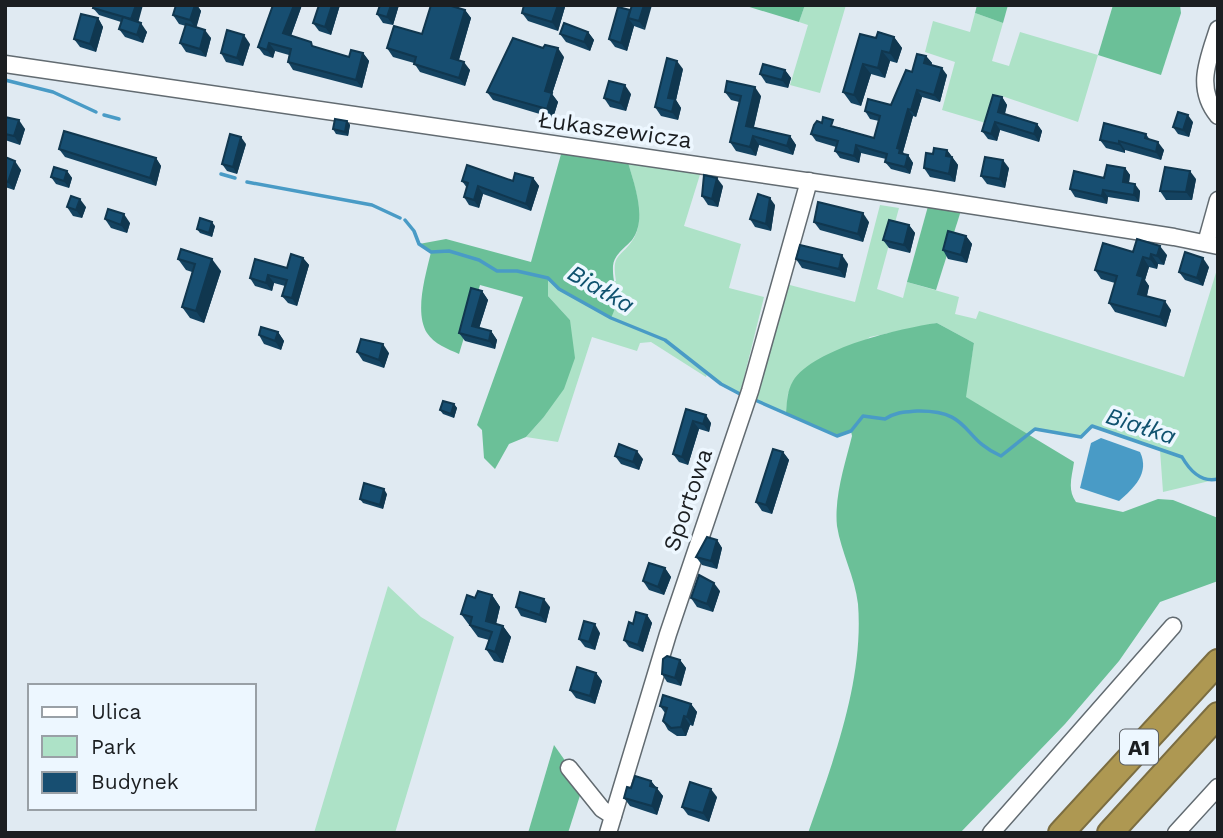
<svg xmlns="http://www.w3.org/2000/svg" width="1223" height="838" font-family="'Work Sans',sans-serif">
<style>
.green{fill:#ade2c7}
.forest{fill:#6bc098}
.water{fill:#499bc6}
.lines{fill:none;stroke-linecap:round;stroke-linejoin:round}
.stream{stroke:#499bc6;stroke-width:3.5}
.minor-casing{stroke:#626b71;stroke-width:19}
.highway-casing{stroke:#7b6d41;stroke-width:28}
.minor{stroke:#fff;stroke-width:16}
.highway{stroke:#ae9852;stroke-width:24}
.wall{fill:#144361}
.shaded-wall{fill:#10374f}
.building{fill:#174e71;stroke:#10374f;stroke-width:2}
.labels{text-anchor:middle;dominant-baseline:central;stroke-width:7;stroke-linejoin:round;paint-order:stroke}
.shield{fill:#edf7ff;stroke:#5a5f64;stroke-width:2}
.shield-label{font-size:21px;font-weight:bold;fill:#1b1e21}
.street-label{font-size:23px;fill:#1b1e21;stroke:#edf7ff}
.water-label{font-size:24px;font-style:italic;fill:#10526f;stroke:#edf7ff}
</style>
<rect width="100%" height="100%" fill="#e0eaf2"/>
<!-- green -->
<g class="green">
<path d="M805 5H846L820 93 790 85 808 25 799 22Z"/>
<path d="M975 13 1003 23 992 61 1009 66 1020 32 1098 55 1078 122 999 95 989 124 942 110 955 62 925 52 933 21 970 32Z"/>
<path d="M626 155 703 165 684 226 741 244 729 288 764 297 740 394 707 374 706 377 651 342 640 343 637 351 592 337 558 442 526 437 543 418 570 320 548 296V278L616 281C611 252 621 259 634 238 647 215 632 179 626 155Z"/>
<path d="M880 205 899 208 877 289 903 298 907 282 959 297 955 314 976 319 979 311 1184 377 1218 266V479L1163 492 1160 450 1092 426 1081 437 1036 429 1028 435 965 397 974 343 937 323 870 337 788 393 786 413 755 400 786 284 855 302Z"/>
<path d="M388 586 421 617 454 637 395 833H314Z"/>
</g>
<!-- forest -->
<g class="forest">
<path d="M743 5H805L799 22Z"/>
<path d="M977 5H1008L1003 23 975 13Z"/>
<path d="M1113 5H1180L1181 13 1161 75 1098 55Z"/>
<path d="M563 147 626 155C632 179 649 218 632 240 625 248 614 254 613 266 612 287 622 296 611 318L559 290 548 280V296L570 320 575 358 564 389 543 418 526 437 509 444 495 469 484 458 482 430 477 425 523 297 480 285 459 354C448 349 434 344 427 333 414 312 426 274 431 252L419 244 446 239 531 262Z"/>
<path d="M930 199 963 204 936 290 907 282Z"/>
<path d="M937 323 974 343 966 397 1074 462C1072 477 1067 489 1076 502L1123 512 1158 499 1173 500 1218 518V581L1160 602 1119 661 1065 724 960 833H808C833 762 864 681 858 604 855 577 841 552 837 526 834 497 845 464 852 436L851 431 837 436 786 413C787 402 787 391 793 381 814 348 901 328 937 323Z"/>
<path d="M554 745 583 786 568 833H528Z"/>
</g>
<!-- water -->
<path class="water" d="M1101 438 1140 452C1150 473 1134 488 1119 501L1080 488 1091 443Z"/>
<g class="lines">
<!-- stream -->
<g class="stream">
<path d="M5 80 53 92 96 112"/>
<path d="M104 115 119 119"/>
<path d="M221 174 235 178"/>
<path d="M247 182 372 205 400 218"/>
<path d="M405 220 414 231 419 244 431 252 449 251 479 260 497 271H517L548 278 559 289 611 318 665 340 721 384 740 394"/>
<path d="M755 400 837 436 851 431 863 416 885 419C896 412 904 412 917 411 972 410 961 439 1001 456L1035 429 1081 437 1092 426 1182 457C1190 471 1201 483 1218 479"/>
</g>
<defs>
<g id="minor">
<path d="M1218 29C1208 60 1195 88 1218 116"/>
<path d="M5 64 930 199 1174 237 1218 246"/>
<path d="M1206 243 1218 200"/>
<path d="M569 768 602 809 613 816"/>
<path d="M608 833 668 634 750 391 809 181"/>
<path d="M991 833 1173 626"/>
<path d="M1176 833 1218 787"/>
</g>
<g id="highway">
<path d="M1061 833 1218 662"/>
<path d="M1110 833 1218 715"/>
</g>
</defs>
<!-- minor casing -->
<use href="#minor" class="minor-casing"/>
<!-- highway casing -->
<use href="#highway" class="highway-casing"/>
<!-- minor -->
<use href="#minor" class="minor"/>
<!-- highway -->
<use href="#highway" class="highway"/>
</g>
<!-- wall -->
<g class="wall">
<path d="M94 5 138 23 147 32 143 43 125 37 119 29 121 22 99 15 93 8Z"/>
<path d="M176 5H197L201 11 196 27 211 38 206 57 186 52 180 43 186 26 179 24 173 15Z"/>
<path d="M273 5H302L291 36 315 47 349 57 363 53 369 61 362 88 293 70 288 62 289 55 275 51 273 58 264 55 258 47Z"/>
<path d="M319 5H340L331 35 319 31 313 23Z"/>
<path d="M380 5H399L393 25 383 23 377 14Z"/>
<path d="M431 5H451L465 10 471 18 459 60 470 70 465 86 420 72 414 63 393 57 387 48 422 34Z"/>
<path d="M632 5 645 30 634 26 627 51 615 47 609 39 630 10Z"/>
<path d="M565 7 558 31 528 21 522 13Z"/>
<path d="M98 18 103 27 96 52 80 47 74 39Z"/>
<path d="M588 32 594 40 590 51 566 42 560 34Z"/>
<path d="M894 37 902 48 897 63 890 61 885 78 871 74 861 106 851 103 843 92 876 38Z"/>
<path d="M250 44 243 66 226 62 221 53Z"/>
<path d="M926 56 932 63 931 65 947 75 940 102 922 97 916 117 913 116 903 152 904 154 908 155 913 163 910 174 891 169 885 162 886 159 861 153 859 163 840 158 835 151 836 147 816 141 811 134 838 127 874 138 879 121 870 119 865 111 891 105 912 72Z"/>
<path d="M564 57 552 94 558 102 553 118 493 100 487 92Z"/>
<path d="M683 69 676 100 681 108 678 120 661 116 655 107Z"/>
<path d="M785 70 791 78 788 88 766 83 760 74Z"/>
<path d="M725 92 761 96 754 127 790 136 796 145 793 155 759 145 756 156 736 151 730 142 739 102 731 100Z"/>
<path d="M631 94 626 111 610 107 604 98Z"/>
<path d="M1002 97 1007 105 1005 114 1037 124 1042 131 1039 142 1000 130 997 141 988 139 982 131Z"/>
<path d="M5 117 25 129 20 145 5 140Z"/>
<path d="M347 121 350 125 348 136 336 134 333 129Z"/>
<path d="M1193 122 1189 137 1178 134 1173 127Z"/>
<path d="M1146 134 1150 140 1164 150 1161 160 1125 150V153L1106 148 1100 140Z"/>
<path d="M246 144 237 174 227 171 222 164Z"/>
<path d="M59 149 156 158 161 166 156 186 65 157Z"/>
<path d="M947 150 958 165 955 182 930 177 924 168 933 154Z"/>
<path d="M5 157 21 170 14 190 5 187Z"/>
<path d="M1009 168 1005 188 987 184 981 176Z"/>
<path d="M1125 168 1130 175 1129 183 1140 191 1139 202 1108 197 1107 204 1075 197 1070 189 1104 178Z"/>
<path d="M67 171 72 178 69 188 56 184 51 177Z"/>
<path d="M533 178 539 186 531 211 483 194 479 208 469 205 464 197 467 188 462 181H513Z"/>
<path d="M1196 179 1192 200H1166L1160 191Z"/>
<path d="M723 186 718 207 708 205 702 196Z"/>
<path d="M775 205 771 231 755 227 750 219Z"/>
<path d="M67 207H86L82 218 73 216Z"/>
<path d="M105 219 130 223 127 233 111 228Z"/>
<path d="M814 222H869L863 242 820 230Z"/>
<path d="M909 225 915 233 910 253 889 248 883 240Z"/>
<path d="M215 226 212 237 200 233 197 229Z"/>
<path d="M966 236 972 244 967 263 948 259 943 250Z"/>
<path d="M1133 252 1167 255 1164 265 1158 264 1157 269 1149 267 1145 280 1149 286 1147 296 1171 310 1166 327 1115 312 1109 303 1115 283 1101 279 1095 270Z"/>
<path d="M303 258 309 265 297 306 288 303 282 296 285 286 274 283 272 291 255 286 250 278 287 268Z"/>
<path d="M178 259 221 271 204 323 190 318 182 307 192 272 186 270Z"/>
<path d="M796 259 848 264 845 278 802 268Z"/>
<path d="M1209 267 1203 286 1185 280 1179 272Z"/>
<path d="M482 291 488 300 479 328 491 331 497 340 495 349 465 341 459 333Z"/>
<path d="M278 332 284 341 281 350 264 344 259 335Z"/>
<path d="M357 352 389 353 384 368 363 361Z"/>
<path d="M454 404 457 408 454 418 443 414 440 410Z"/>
<path d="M686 409 711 423 709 432 699 429 688 465 679 462 673 454Z"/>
<path d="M783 452 789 460 772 514 762 511 756 502Z"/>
<path d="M615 456 643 459 639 470 621 464Z"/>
<path d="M387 494 383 509 363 503 360 499Z"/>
<path d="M717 540 722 548 717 569 702 565 696 557Z"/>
<path d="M665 568 671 577 664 595 649 590 643 581Z"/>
<path d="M720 591 713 612 697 607 691 598Z"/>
<path d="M492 595 500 607 496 624 503 626 511 637 503 663 494 661 486 649 489 640 478 637 461 614 475 598Z"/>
<path d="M516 607H550L546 623 521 616Z"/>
<path d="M647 615 652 623 643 652 629 647 624 640 633 624Z"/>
<path d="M600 633 595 650 585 647 579 639Z"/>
<path d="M680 660 686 668 681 686 667 682 662 674Z"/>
<path d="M596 673 602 681 595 704 576 698 570 690Z"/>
<path d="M691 704 697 712 693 726 690 725 686 736H677L668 730 663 721 665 713 660 706Z"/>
<path d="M651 781 663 796 657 815 630 806 624 798 631 788Z"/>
<path d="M717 797 709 822 688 815 682 807Z"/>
</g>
<!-- shaded-wall -->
<g class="shaded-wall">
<path d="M136 5H143L137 27 131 19Z"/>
<path d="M195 5H197L201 11 196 29 190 20Z"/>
<path d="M294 5H302L289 41 283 33Z"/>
<path d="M332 5H340L331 35 325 27Z"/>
<path d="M391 5H399L393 25 387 17Z"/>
<path d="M558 5H564L565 7 558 31 552 22Z"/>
<path d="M644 5H652L645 30 639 21Z"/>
<path d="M465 10 471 18 457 66 451 58Z"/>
<path d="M630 10 628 18 634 26 627 51 621 43Z"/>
<path d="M98 18 103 27 96 52 90 44Z"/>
<path d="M141 23 147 32 143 43 137 35Z"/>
<path d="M205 30 211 38 206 57 200 49Z"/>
<path d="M588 32 594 40 590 51 584 42Z"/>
<path d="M244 35 250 44 243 66 237 58Z"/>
<path d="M894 37 902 48 897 63 890 53Z"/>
<path d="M269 43 275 51 273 58 267 50Z"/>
<path d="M558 48 564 57 552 94 558 102 553 118 547 109 545 91Z"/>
<path d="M882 51 890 61 885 78 878 68Z"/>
<path d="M363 53 369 61 362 88 356 80Z"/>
<path d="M926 56 932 63 930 71 924 63Z"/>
<path d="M677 61 683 69 676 100 681 108 678 120 672 112 668 98Z"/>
<path d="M464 62 470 70 465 86 459 78Z"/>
<path d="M863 64 871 74 861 106 854 95Z"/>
<path d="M942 68 947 75 940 102 934 95Z"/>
<path d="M785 70 791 78 788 88 782 80Z"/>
<path d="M625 85 631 94 626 111 620 103Z"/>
<path d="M755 87 761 96 752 134 746 126Z"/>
<path d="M917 90 922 97 916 117 911 110Z"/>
<path d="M1002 97 1007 105 1003 119 998 112Z"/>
<path d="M908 109 913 116 903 152 905 156 904 160 897 148Z"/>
<path d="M1188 115 1193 122 1189 137 1183 130Z"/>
<path d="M19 120 25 129 20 145 14 136Z"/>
<path d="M347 121 350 125 348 136 345 132Z"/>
<path d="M995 122 1000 130 997 141 991 134Z"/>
<path d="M1037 124 1042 131 1039 142 1034 134Z"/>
<path d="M753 136 759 145 756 156 750 147Z"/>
<path d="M790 136 796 145 793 155 787 146Z"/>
<path d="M241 137 246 144 237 174 233 167Z"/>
<path d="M1119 141 1125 150V153L1119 144Z"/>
<path d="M1158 142 1164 150 1161 160 1156 152Z"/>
<path d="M856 145 861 153 859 163 854 156Z"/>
<path d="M947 150 958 165 955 182 949 174 946 156Z"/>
<path d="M908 155 913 163 910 174 905 167Z"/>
<path d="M156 158 161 166 156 186 150 178Z"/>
<path d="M1003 160 1009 168 1005 188 1000 179Z"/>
<path d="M15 161 21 170 14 190 8 182Z"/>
<path d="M1125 168 1130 175 1128 189 1123 182Z"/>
<path d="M67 171 72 178 69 188 64 181Z"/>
<path d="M1190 171 1196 179 1192 200 1186 192Z"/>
<path d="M533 178 539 186 531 211 526 204Z"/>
<path d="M717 178 723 186 718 207 712 199Z"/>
<path d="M1135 184 1140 191 1139 202 1134 195Z"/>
<path d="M478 186 483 194 479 208 474 200Z"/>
<path d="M1103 190 1108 197 1107 204 1102 196Z"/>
<path d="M770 198 775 205 771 231 766 224Z"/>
<path d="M80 199 86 207 82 218 76 210Z"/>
<path d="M863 213 869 222 863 242 858 234Z"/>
<path d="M124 214 130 223 127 233 121 225Z"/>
<path d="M212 222 215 226 212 237 209 233Z"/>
<path d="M909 225 915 233 910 253 904 245Z"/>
<path d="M966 236 972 244 967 263 961 255Z"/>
<path d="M1160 246 1167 255 1164 265 1157 256Z"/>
<path d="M1151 254 1158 264 1157 269 1150 259Z"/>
<path d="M842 255 848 264 845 278 839 269Z"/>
<path d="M1143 257 1149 267 1145 280 1149 286 1145 303 1138 294 1137 275Z"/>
<path d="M303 258 309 265 297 306 292 298Z"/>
<path d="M1203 258 1209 267 1203 286 1197 278Z"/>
<path d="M212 259 221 271 204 323 196 311Z"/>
<path d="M268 275 274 283 272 291 266 283Z"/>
<path d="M482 291 488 300 477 335 472 326Z"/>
<path d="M1165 301 1171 310 1166 327 1160 317Z"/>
<path d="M491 331 497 340 495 349 489 341Z"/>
<path d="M278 332 284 341 281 350 275 341Z"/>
<path d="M383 344 389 353 384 368 379 360Z"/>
<path d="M454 404 457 408 454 418 451 414Z"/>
<path d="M706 415 711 423 709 432 703 424Z"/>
<path d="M693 421 699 429 688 465 682 457Z"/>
<path d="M637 451 643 459 639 470 633 462Z"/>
<path d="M783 452 789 460 772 514 766 505Z"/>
<path d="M384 489 387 494 383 509 380 505Z"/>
<path d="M717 540 722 548 717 569 711 561Z"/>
<path d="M665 568 671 577 664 595 658 587Z"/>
<path d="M714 583 720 591 713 612 707 604Z"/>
<path d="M492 595 500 607 494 632 486 621Z"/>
<path d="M544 599 550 607 546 623 540 615Z"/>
<path d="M647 615 652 623 643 652 638 645Z"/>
<path d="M595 624 600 633 595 650 589 642Z"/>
<path d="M503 626 511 637 503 663 495 652Z"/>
<path d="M680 660 686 668 681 686 675 678Z"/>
<path d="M596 673 602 681 595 704 590 696Z"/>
<path d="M691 704 697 712 693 726 687 717Z"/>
<path d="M684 716 690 725 686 736 681 727Z"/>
<path d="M651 781 663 796 657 815 652 806 650 786Z"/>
<path d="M711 789 717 797 709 822 703 813Z"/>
</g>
<!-- building -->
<g class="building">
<path d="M94 5H136L131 19 93 8Z"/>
<path d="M176 5H195L190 20 173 15Z"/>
<path d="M273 5H294L283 33 311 42 312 46 349 57 351 50 363 53 356 80 288 62 291 49 269 43 267 50 258 47Z"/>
<path d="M319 5H332L325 27 313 23Z"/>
<path d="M380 5H391L387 17 377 14Z"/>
<path d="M431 5H448L465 10 451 58 464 62 459 78 414 64 416 57 387 48 394 26 422 34Z"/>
<path d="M524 5H558L552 22 522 13Z"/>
<path d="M632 5H644L639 21 628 18Z"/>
<path d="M618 7 630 10 621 43 609 39Z"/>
<path d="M81 14 98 18 90 44 74 39Z"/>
<path d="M123 17 141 23 137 35 119 29Z"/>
<path d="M564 23 588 32 584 42 560 34Z"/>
<path d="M186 24 205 30 200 49 180 43Z"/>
<path d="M227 30 244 35 237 58 221 53Z"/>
<path d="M878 32 894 37 890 53 882 51 878 68 863 64 854 95 843 92 860 34 876 38Z"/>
<path d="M513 38 543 48 545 45 558 48 545 91 552 93 547 109 487 92Z"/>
<path d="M917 54 926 56 924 63 942 68 934 95 917 90 911 110 908 109 897 148 900 149 899 153 908 155 905 167 885 162 887 154 856 145 854 156 835 151 838 141 811 134 814 125 817 121 822 123 823 117 833 120 831 126 874 138 880 116 865 111 868 99 891 105 906 70 912 72Z"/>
<path d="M667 58 677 61 668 98 675 99 672 112 655 107Z"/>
<path d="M763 64 785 70 782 80 760 74Z"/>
<path d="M609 81 625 85 620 103 604 98Z"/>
<path d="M727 81 755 87 746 126 790 136 787 146 753 136 750 147 730 142 741 96 725 92Z"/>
<path d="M993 95 1002 97 998 112 1037 124 1034 134 995 122 991 134 982 131Z"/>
<path d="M1178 112 1188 115 1183 130 1173 127Z"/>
<path d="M5 117 19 120 14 136 5 134Z"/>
<path d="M335 119 347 121 345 132 333 129Z"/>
<path d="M1104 123 1146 134 1145 138 1158 142 1156 152 1119 141V144L1100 140Z"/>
<path d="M64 131 156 158 150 178 59 149Z"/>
<path d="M230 134 241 137 233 167 222 164Z"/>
<path d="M934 148 947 150 946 156 952 157 949 174 924 168 926 153 933 154Z"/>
<path d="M5 157 15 161 8 182 5 181Z"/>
<path d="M985 157 1003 160 1000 179 981 176Z"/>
<path d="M467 165 513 181 515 173 533 178 526 204 478 186 474 200 464 197 468 183 462 181Z"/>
<path d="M1107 165 1125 168 1123 182 1135 184 1134 195 1103 190 1102 196 1070 189 1074 171 1104 178Z"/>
<path d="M54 167 67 171 64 181 51 177Z"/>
<path d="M1165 167 1190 171 1186 192 1160 191Z"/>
<path d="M704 175 717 178 712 199 702 196Z"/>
<path d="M758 194 770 198 766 224 750 219Z"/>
<path d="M71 196 80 199 76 210 67 207Z"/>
<path d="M818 202 863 213 858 234 814 222Z"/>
<path d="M108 209 124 214 121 225 105 219Z"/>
<path d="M200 218 212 222 209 233 197 229Z"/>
<path d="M889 220 909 225 904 245 883 240Z"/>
<path d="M948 231 966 236 961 255 943 250Z"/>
<path d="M1137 239 1160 246 1157 256 1151 254 1150 259 1143 257 1137 275 1143 277 1138 294 1165 301 1160 317 1109 303 1117 276 1095 270 1103 243 1133 252Z"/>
<path d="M800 245 842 255 839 269 796 259Z"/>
<path d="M181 249 212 259 196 311 182 307 195 264 178 259Z"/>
<path d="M1185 252 1203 258 1197 278 1179 272Z"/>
<path d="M291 254 303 258 292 298 282 296 287 280 268 275 266 283 250 278 255 259 287 268Z"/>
<path d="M471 288 482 291 472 326 491 331 489 341 459 333Z"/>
<path d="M261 327 278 332 275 341 259 335Z"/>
<path d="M361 339 383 344 379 360 357 352Z"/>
<path d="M443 401 454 404 451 414 440 410Z"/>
<path d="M686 409 706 415 703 424 693 421 682 457 673 454Z"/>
<path d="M619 444 637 451 633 462 615 456Z"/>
<path d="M773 449 783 452 766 505 756 502Z"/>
<path d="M364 483 384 489 380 505 360 499Z"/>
<path d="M707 537 717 540 711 561 696 557Z"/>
<path d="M649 563 665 568 658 587 643 581Z"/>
<path d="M699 575 714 583 707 604 691 598Z"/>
<path d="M478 591 492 595 486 621 503 626 495 652 486 649 492 632 470 625 472 617 461 614 467 595 475 598Z"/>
<path d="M520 592 544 599 540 615 516 607Z"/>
<path d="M636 612 647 615 638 645 624 640 629 622 633 624Z"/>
<path d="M584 621 595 624 589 642 579 639Z"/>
<path d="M667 656 680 660 675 678 662 674 663 659Z"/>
<path d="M577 667 596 673 590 696 570 690Z"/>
<path d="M663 695 691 704 687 717 684 716 681 727 671 728 663 721 667 708 660 706Z"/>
<path d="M635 776 651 781 650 786 657 788 652 806 624 798 627 787 631 788Z"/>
<path d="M690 782 711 789 703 813 682 807Z"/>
</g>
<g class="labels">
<!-- shield labels -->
<rect class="shield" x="1120" y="729.5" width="38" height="35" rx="5"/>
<g class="shield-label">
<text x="1139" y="747">A1</text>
</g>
<!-- street labels -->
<g class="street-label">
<text transform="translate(615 130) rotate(8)">Łukaszewicza</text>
<text transform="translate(688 500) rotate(-71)">Sportowa</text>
</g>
<!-- water labels -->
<g class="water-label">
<text transform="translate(601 289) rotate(30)">Białka</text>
<text transform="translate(1141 426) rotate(18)">Białka</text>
</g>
</g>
<!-- border -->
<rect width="1223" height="838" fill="none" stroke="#1b1e21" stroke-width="14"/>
<!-- legend -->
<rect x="28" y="684" width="228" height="126" fill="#edf7ff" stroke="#99a0a6" stroke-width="2"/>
<rect x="42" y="707" width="35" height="10" fill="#ffffff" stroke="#99a0a6" stroke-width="2"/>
<text x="91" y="719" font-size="21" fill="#1b1e21">Ulica</text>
<rect x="42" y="736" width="35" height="21" fill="#ade2c7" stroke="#99a0a6" stroke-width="2"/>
<text x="91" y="754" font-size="21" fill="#1b1e21">Park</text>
<rect x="42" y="772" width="35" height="21" fill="#174e71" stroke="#99a0a6" stroke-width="2"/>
<text x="91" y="789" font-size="21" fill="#1b1e21">Budynek</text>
</svg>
